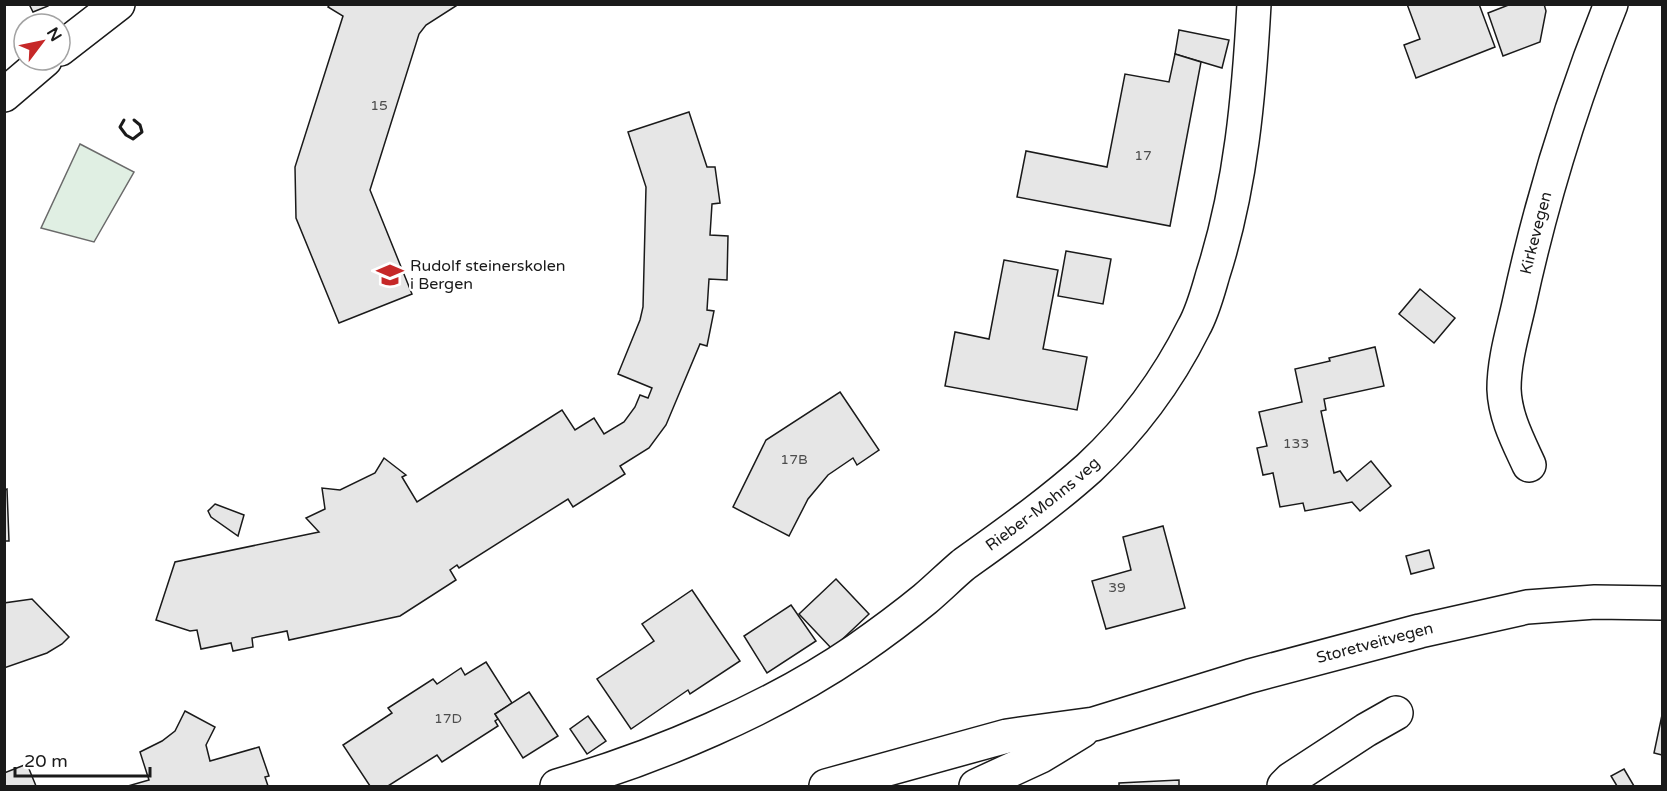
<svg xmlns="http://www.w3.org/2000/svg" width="1667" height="791" font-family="'Varela Round',sans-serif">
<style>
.green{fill:#e0efe3;stroke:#6a6a6a;stroke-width:1.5}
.building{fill:#e6e6e6;stroke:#1a1a1a;stroke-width:1.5}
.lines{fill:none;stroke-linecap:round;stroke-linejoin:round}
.minor-casing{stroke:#1a1a1a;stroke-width:36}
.major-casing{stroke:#1a1a1a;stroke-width:36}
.minor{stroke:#fff;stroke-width:33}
.major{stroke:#fff;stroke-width:33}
.wall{stroke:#1a1a1a;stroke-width:3}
.labels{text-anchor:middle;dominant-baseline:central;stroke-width:4.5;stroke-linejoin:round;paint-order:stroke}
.number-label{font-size:14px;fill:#4d4d4d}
.street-label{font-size:16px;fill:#1a1a1a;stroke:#fff}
.poi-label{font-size:16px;fill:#1a1a1a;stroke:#fff;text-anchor:start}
</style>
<rect width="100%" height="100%" fill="#fff"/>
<!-- green -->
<path class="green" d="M80 144 134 172 94 242 41 228Z"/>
<!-- building -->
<g class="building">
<path d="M29 4H48V6L33 12Z"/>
<path d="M330 4H459L426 25 419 34 370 190 412 294 339 323 296 218 295 167 343 16 328 7Z"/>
<path d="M1407 4H1479L1495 47 1416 78 1404 45 1420 39Z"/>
<path d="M1511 4H1544L1546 11 1540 42 1503 56 1488 13Z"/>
<path d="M1179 30 1229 40 1222 68 1175 54Z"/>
<path d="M1175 54 1201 62 1170 226 1017 197 1026 151 1107 167 1125 74 1169 82Z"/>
<path d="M689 112 707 167H715L720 203 712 204 710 235 728 236 727 280 709 279 707 310 714 311 707 346 700 344 666 425 649 448 620 466 625 474 573 507 568 499 459 568 457 565 450 570 456 580 400 616 289 640 287 631 252 638 253 647 233 651 231 643 201 649 197 630 190 631 156 620 175 562 319 532 306 518 325 509 322 488 340 490 375 473 384 458 406 475 402 477 417 502 562 410 575 430 594 418 604 434 624 422 635 407 640 395 648 398 652 388 618 374 640 320 643 307 646 187 628 132Z"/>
<path d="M1066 251 1111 259 1103 304 1058 296Z"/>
<path d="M1004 260 1058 270 1043 349 1087 357 1077 410 945 386 955 332 989 339Z"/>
<path d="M1420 289 1455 318 1434 343 1399 314Z"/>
<path d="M1375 347 1384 386 1324 399 1326 410 1321 411 1334 473 1340 471 1347 481 1371 461 1391 486 1360 511 1352 502 1305 511 1303 503 1280 507 1273 473 1263 475 1257 448 1267 446 1259 412 1302 402 1295 369 1330 361 1329 358Z"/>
<path d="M840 392 879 450 857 465 853 458 828 475 808 499 789 536 733 507 766 440Z"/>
<path d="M7 489 9 541H4V490Z"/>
<path d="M215 504 244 515 238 536 211 517 208 511Z"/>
<path d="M1163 526 1185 608 1106 629 1092 581 1131 570 1123 537Z"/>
<path d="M1429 550 1434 568 1411 574 1406 556Z"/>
<path d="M836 579 869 614 832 649 799 614Z"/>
<path d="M692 590 740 661 690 694 688 690 631 729 597 679 654 641 642 624Z"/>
<path d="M32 599 69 637 62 644 47 653 4 668V603Z"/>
<path d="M791 605 816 641 767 673 744 636Z"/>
<path d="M486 662 512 703 495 714 498 719 495 721 498 726 442 762 437 755 388 786H370L343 745 392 713 388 708 433 679 437 684 461 668 465 675Z"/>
<path d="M529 692 558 736 523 758 495 714Z"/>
<path d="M185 711 215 727 206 745 210 761 259 747 269 776 265 777 268 786H128L149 780 140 752 162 741 175 731Z"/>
<path d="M1662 715V755L1654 753Z"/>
<path d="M588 716 606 741 587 754 570 729Z"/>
<path d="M27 764 36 786H4V773Z"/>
<path d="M1624 769 1634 786H1617L1611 776Z"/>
<path d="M1179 780V786H1119V783Z"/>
</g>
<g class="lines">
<defs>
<g id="minor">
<path d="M60 49 118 4"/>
<path d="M4 95 45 60"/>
<path id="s1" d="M1529 465C1518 441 1505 417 1504 389 1504 360 1513 331 1519 304 1541 202 1572 101 1611 4"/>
<path id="s2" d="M557 786C657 757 771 709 857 650 880 634 903 617 925 599 938 588 950 576 963 565 1006 534 1050 503 1089 468 1132 428 1168 379 1194 327 1203 311 1208 291 1213 274 1241 187 1249 95 1254 4"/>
<path d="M1284 786 1291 779 1366 730 1396 713"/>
</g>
<g id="major">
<path id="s3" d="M826 786 1007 736 1094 724 1250 676 1420 631 1527 607 1595 602 1662 603"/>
<path d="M976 786 1041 756 1082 731"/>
</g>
</defs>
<!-- minor casing -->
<use href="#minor" class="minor-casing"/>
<!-- major casing -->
<use href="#major" class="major-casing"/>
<!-- minor -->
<use href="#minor" class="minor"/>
<!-- major -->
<use href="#major" class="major"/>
<!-- wall -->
<path class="wall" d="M124 120 120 127 126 135 133 139 142 132 140 125 134 120"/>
</g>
<!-- icons -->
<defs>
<symbol id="school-bare" viewBox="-9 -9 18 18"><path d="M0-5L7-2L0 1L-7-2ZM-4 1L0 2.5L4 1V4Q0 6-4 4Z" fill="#c62828" stroke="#fff" stroke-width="2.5" paint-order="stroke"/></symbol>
</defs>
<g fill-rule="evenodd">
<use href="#school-bare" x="371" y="256" width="38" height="38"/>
</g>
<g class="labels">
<!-- number labels -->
<g class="number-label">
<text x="379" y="105">15</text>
<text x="1143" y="155">17</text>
<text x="1296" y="443">133</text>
<text x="794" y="459">17B</text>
<text x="1117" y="587">39</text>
<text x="448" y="718">17D</text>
</g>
<!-- street labels -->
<g class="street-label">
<text stroke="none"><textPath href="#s1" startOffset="240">Kirkevegen</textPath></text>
<text stroke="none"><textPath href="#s2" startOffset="567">Rieber-Mohns veg</textPath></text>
<text stroke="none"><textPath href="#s3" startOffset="568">Storetveitvegen</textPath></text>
</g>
<!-- poi labels -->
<g class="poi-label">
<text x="410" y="266">Rudolf steinerskolen<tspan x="410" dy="18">i Bergen</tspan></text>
</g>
</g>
<!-- border -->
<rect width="1667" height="791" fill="none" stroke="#1a1a1a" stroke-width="12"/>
<!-- north arrow -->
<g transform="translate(42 42) rotate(58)"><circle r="28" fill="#ffffff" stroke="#a3a3a3" stroke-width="1.5"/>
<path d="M0-4.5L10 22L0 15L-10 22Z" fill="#c62828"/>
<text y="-9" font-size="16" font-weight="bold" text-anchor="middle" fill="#1a1a1a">N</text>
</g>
<!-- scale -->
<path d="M15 767v9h135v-9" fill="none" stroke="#1a1a1a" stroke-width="3"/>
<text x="24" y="767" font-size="18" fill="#1a1a1a" stroke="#ffffff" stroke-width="4.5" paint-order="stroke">20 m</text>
</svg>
